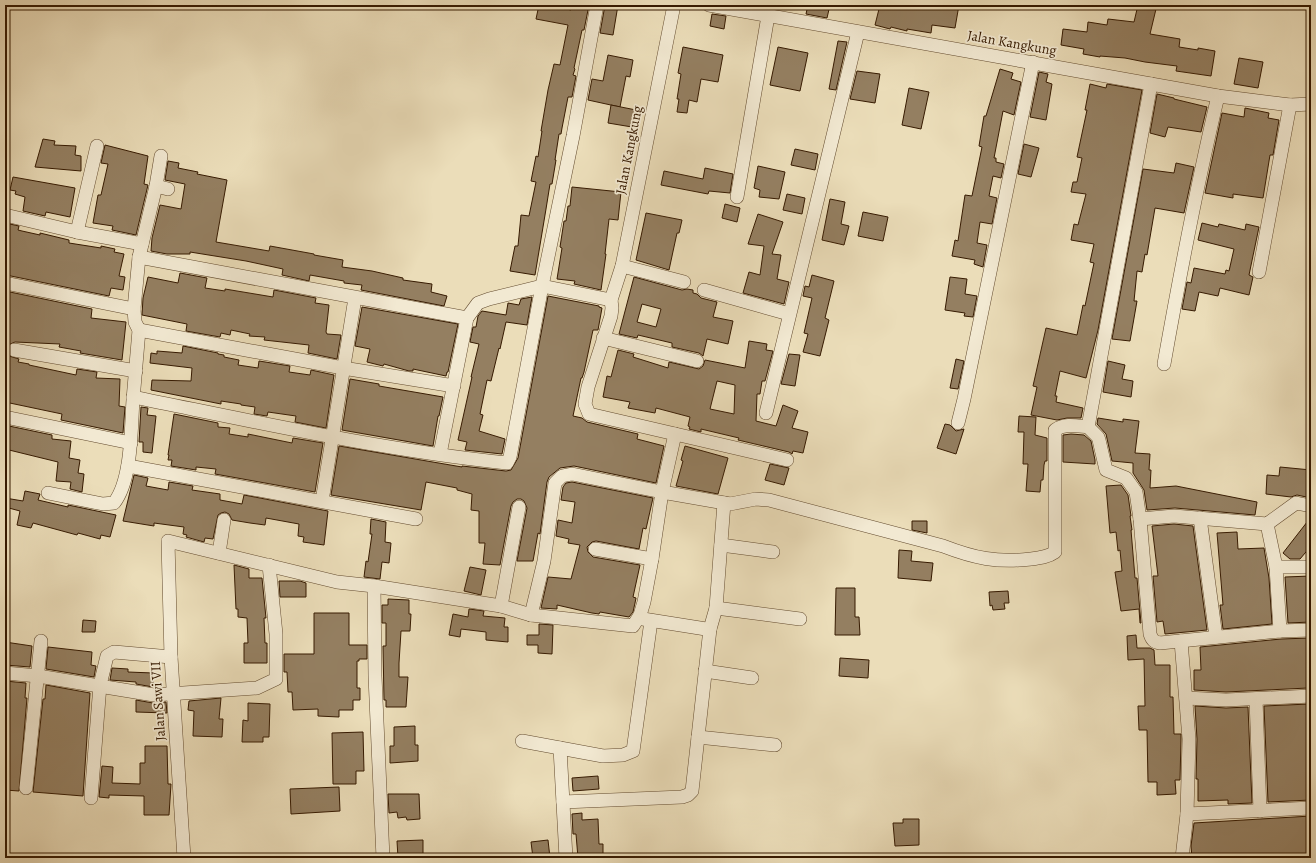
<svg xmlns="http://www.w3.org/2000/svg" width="1316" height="863" font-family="Alegreya,serif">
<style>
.building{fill:#947f61;stroke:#361a01;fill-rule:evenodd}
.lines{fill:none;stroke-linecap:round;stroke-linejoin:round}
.street-casing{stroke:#634b2f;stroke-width:14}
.street{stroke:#f2e9d2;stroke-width:13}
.labels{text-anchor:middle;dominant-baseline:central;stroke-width:3.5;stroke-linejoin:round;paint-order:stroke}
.street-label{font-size:14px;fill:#361a01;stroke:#f2e9d2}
</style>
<rect width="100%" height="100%" fill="#ebddb9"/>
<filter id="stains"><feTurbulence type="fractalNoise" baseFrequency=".005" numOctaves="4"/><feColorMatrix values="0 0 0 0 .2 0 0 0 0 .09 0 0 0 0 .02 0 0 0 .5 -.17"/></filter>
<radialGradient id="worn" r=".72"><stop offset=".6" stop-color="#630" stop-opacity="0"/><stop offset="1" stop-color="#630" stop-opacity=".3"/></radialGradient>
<!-- building -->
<g class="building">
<path d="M539 5H546L571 10 574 5H589L584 30H582L574 68 575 69 573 75 576 76 572 97H568L562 128 561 134H559L555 160H556L552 184H550L546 209 535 275 510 271 515 246H518L521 215 529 216 536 182 531 181 536 156 538 157 542 131H541L548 90 554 64 560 65 568 25 536 19Z"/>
<path d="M605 5H618L613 35 600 33Z"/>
<path d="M808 5H830L827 18 806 14Z"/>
<path d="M880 5H959L955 28 932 25 931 33 907 29V31L891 27 890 29 875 25Z"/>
<path d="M1138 5 1156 9 1150 34 1180 39 1179 47 1198 50V48L1215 51 1211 76 1176 71 1177 66 1145 62 1125 58 1100 56V57L1083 54 1084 49 1061 45 1063 29 1087 32 1088 22 1107 25 1108 19 1134 22Z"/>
<path d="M712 14 726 16 724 29 710 26Z"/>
<path d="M838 41 847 42 836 90 829 89Z"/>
<path d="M683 47 723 55 718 82 701 79 697 102 689 100 687 113 677 112 679 99H677L681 74 678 73Z"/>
<path d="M778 47 808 53 800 91 770 85Z"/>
<path d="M608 55 633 60 630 77 626 76 620 107 588 100 592 79 603 81Z"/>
<path d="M1239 58 1263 62 1258 88 1234 84Z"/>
<path d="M1000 69 1013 73 1011 79 1021 82 1014 115 1003 111 994 158H996V162L1004 164 1001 178 993 176 989 196 997 198 992 224 980 222 977 243 987 245 983 267 974 264 975 260 952 256 955 240 958 241 965 195 972 196 982 147 979 146 984 116H986Z"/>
<path d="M857 71 880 74 875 103 850 99Z"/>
<path d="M1039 72 1048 74 1046 82 1052 84 1046 120 1030 117Z"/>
<path d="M1090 84 1106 88 1107 84 1142 90 1098 330 1086 378 1060 371 1055 396H1057L1056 402 1083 408 1081 418H1067L1057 420 1031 415 1037 387 1033 386 1046 328 1077 335 1083 305 1085 306 1094 263 1090 262 1094 244 1071 240 1074 224 1078 225 1086 194 1071 192 1073 182H1077L1082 158 1077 157 1087 110H1085Z"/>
<path d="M909 88 929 92 921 129 902 125Z"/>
<path d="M1157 94 1174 98V99L1207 107 1201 132 1168 127 1165 137 1150 133Z"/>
<path d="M611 105 636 110 632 127 608 123Z"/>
<path d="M1245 108 1269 113 1268 118 1279 120 1273 155H1270L1263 198 1233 194V198L1205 193 1222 113 1244 117Z"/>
<path d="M43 139 55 141 54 145 76 146 75 155 81 156V171L35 167Z"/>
<path d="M1024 144 1039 148 1031 177 1018 174Z"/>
<path d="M105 145 148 156 144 184 148 185 136 235 112 230 113 226 93 223 98 195H101L108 164 101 163Z"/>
<path d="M795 149 818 154 815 170 791 165Z"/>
<path d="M168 161 179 163 178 168 198 172 197 174 227 180 216 242 269 251 270 246 314 254V255L343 260 342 267 372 271 403 278V280L432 284 431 292 447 296 444 306 361 290 362 285 344 283V281L310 275 309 281 282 275 283 269 246 261 190 252V254H167L151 251 152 238 160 205 181 209 185 184 165 180Z"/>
<path d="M1176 163 1194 167 1184 213 1155 208 1147 255 1145 254 1142 272 1137 271 1134 301H1137L1130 341 1112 339 1143 169 1174 173Z"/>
<path d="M758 166 785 172 779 199 759 197 760 190 754 188Z"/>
<path d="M705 168 733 174 730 193 709 191 708 194 661 185 664 171 703 179Z"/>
<path d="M13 177 75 188 70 217 46 212 45 216 23 211 25 197 15 194 16 191 10 190Z"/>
<path d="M572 187 621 192 618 220 609 219 605 254H606L601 290 574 284 575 281 557 279 562 248 560 247 564 221H566L568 206H570Z"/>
<path d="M787 194 805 198 802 214 783 210Z"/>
<path d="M830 199 845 202 841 224 849 226 844 245 822 240Z"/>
<path d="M725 204 740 208 737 222 722 218Z"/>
<path d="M863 212 888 217 883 241 858 236Z"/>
<path d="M646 213 682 220 679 233H677L669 270 636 260Z"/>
<path d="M758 214 783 222 772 254 781 255 777 279 789 282 784 304 743 293 749 272 760 275 764 246 748 244Z"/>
<path d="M5 223 19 226 18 230 22 231 40 235V233L69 240V243L101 248V246L115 249 114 252 124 254 119 276 125 277 123 290 111 288 109 296 6 275 8 258 5 257Z"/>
<path d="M1202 223 1218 227 1219 224 1245 230 1246 224 1259 227 1249 275 1253 277 1249 295 1220 288 1218 296 1199 292 1195 311 1182 309 1187 282 1191 283 1194 268 1225 274 1226 270 1229 271 1234 249 1198 240Z"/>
<path d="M180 273 207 278 205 288 225 291V289L273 297 274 290 316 298 315 303 329 305 326 332 327 334 341 335 337 359 308 353 309 345 264 340 265 337 249 336 250 334 231 330 230 335 221 333 220 337 186 331 187 324 142 315 143 298 148 277 178 283Z"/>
<path d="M812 275 834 281 825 318 829 320 820 356 803 352 808 334 804 333 812 298 803 296 805 286 809 287Z"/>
<path d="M634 277 682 290 687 289 693 290V293L697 294 701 298 717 302 713 317 733 321 728 344 707 339 703 356 699 353 672 347V343L638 335 637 338 619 334ZM642 304 661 309 656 327 637 322Z"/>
<path d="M950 277 967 279 965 294 977 296 973 317 964 316 965 313 945 310Z"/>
<path d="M5 291 92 309 91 318 126 322 122 360 80 353 81 351 59 347 60 344 15 342 8 345 6 349 7 353 9 356 19 359 18 362 29 364V365L76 375 77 369 97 372 96 378 120 379 119 406 125 407 123 433 61 420 62 414 5 402 6 388H5Z"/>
<path d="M548 296 599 306V307L602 308 598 330H593L584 372 582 378H581L573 416 582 418 587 422 638 434 637 439 664 446 656 483 574 466 560 468 549 477 547 482 540 534 538 533 533 561H517L527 508 524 501 521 499H517L513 502 511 506 500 565 483 564 485 543H479V511L471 510 472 494 457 490V488L426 482 421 510 331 495 339 446 462 467V466L506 471 511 470 518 458Z"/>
<path d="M532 297 527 325 506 322 500 349 499 348 491 381 487 380 480 414 483 415 479 431 505 439 502 454 465 450 467 442 458 440 472 377H471L479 344 470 342 473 327H476L478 316 482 311 506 315 508 303 519 305 521 299Z"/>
<path d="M362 307 458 324 448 372H447L446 376 413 369V371H409L384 364 383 366 367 362 370 349 355 346Z"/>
<path d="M749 341 767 344 766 350 773 351 765 381H762L760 394H757L756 421 776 426 783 405 798 411 792 428 808 432 803 453 793 451 792 454 789 452 738 440 739 438 701 429V432L689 429 690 427 688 426 690 417 656 408 655 413 628 408 630 402 603 397 607 376 611 377 618 350 634 354 633 357 668 368 669 362 699 369 703 366 705 360 745 368ZM717 381 735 385 734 414 710 409Z"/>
<path d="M183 346 218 353V354L224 355V357L239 360 238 365 258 368 259 361 290 366 289 372 310 375 311 370 334 375 326 428 295 422 296 416 268 412 267 416 254 414 255 407 241 405V404L221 401V404L151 390 152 380 191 381 192 368 150 363 151 353 157 354V351L182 353Z"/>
<path d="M789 354 800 355 795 386 781 384Z"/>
<path d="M956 359 964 361 958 389 950 388Z"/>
<path d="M1108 361 1125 365 1122 379 1133 381 1131 397 1103 392Z"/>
<path d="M350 379 379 384V386L443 397 439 416H438L433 446 342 430Z"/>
<path d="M141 407 148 408 147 415 156 416 152 453 143 452V442H139Z"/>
<path d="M174 414 218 423V427L230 428 229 434 248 437V434L292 443 293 438 323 443 315 492 215 474 216 469 196 467V470L171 466 172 460H168L169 455H168Z"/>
<path d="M1019 416 1036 417 1035 435 1047 438V461H1045L1044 465 1043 480H1041L1040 492 1026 491 1028 464H1023L1024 432H1018Z"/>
<path d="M1098 418 1123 422V419L1139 421 1135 453 1150 454 1149 470H1151L1150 488 1176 486 1257 502 1255 515 1175 508 1147 510 1144 490 1133 473V463L1112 461 1106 434 1097 424Z"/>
<path d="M945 424 950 425 956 431 964 429 956 454 937 448Z"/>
<path d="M9 426 52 435V439L71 441 69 458 80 460 78 473 84 474 82 492 70 489 71 482 56 481 58 462 5 449V430H8Z"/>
<path d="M1071 434 1084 435 1091 441 1095 460V464L1063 462V435Z"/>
<path d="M685 446 728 458 718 494 676 486 683 461 681 460Z"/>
<path d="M770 464 789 468 784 485 765 480Z"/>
<path d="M1280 467 1311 470V498L1297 495 1291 497 1266 494 1267 475 1279 476Z"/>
<path d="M134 475 148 478 146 486 168 490 169 482 193 486 192 490 220 494V500L242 504 244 495 328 511 324 545 303 542 304 537 298 536 299 524 266 518 265 525 250 523 232 520 229 514 225 512 221 513 218 515 213 539 205 538 204 542 186 537 187 535 183 534 184 527 154 523V526L123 521Z"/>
<path d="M572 482 653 498 646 529 643 528 639 549 596 541 592 542 587 547 588 552 593 557 640 565 633 597 636 598 635 603 633 612 629 617 600 612 599 614 592 613 557 605V609L541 608 548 577 571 579 580 545 568 543 569 539 556 536 558 520 572 523 575 502 561 500 563 487 566 483Z"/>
<path d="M1121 485 1128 495 1131 516H1130L1132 530H1131L1135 578H1137L1141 623H1140L1139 609 1121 611 1115 572 1122 571 1120 550 1118 551 1116 532 1110 533 1106 486Z"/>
<path d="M25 491 40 494 38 500 68 507V505L116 515 110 537 101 535 100 539 78 533 77 535 33 523 31 528 17 525 20 511 5 507V498L23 501Z"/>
<path d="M1311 517V546L1300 559H1290L1283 553Z"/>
<path d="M371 519 386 522 385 542 391 543 389 563 382 562 380 579 364 577 366 561 368 562 372 534H370Z"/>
<path d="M912 521H927V533L912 530Z"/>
<path d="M1174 524 1193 526 1207 630 1165 634 1163 621 1157 622 1153 576H1158L1152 526Z"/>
<path d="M1237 532 1238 549 1264 548 1269 578 1272 624 1223 629 1220 605H1223L1217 533Z"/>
<path d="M899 550 912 551 911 561 933 563 931 581 898 578Z"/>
<path d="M234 565 249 569V578H262L266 618H264L265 643H267V663H244V643H248L247 618 238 617V609H236Z"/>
<path d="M470 567 486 570 481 595 464 591Z"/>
<path d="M1311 576V622L1288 623 1285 577Z"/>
<path d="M279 581H300L306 583V597H280Z"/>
<path d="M836 588H855V617H859L860 635H835Z"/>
<path d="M1008 591 1009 603H1004L1005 609 993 610 992 605 990 606 989 592Z"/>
<path d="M388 599 409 600V614H411L410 631H401L399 663V677H408L406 707H386V700H384L383 646H386V623H382V605H388Z"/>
<path d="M469 609 484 611 483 616 505 618 504 627H508V642L486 640V632L461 629 460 637 449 635 453 614 468 617Z"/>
<path d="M314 613H349V645H367V659H359V661H357V688H360V700H353V710H339V717L318 716V709L293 710 292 692H288L287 672H284V654H314Z"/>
<path d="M83 620 96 621 95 632H82Z"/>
<path d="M539 624 553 625 552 654 538 653V645H527V635H539Z"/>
<path d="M1136 635 1137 648H1150L1154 650 1155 665H1170V697H1173L1174 734H1181V739L1180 780H1175L1176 794 1157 795V782H1148L1147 730H1139L1138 706H1145L1144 659 1128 660 1127 636Z"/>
<path d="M1310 638 1311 684H1308V688L1226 692 1194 690V670H1201L1200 647 1281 639Z"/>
<path d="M5 642 32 646 30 667 5 665Z"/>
<path d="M48 647 92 652 91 665 96 666 94 677 46 669Z"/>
<path d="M840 658 869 660 868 678 839 676Z"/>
<path d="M112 668 128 669V672L153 673V687L136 684V682L110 680Z"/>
<path d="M5 681 26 683 25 698H27L19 791 5 790 7 759H5Z"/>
<path d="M46 685 90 693 83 796 33 792 43 699H45Z"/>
<path d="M221 698 219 719H223L222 737 193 736 194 711 188 710 189 701Z"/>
<path d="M136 700 153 703 166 702 167 713 136 712Z"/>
<path d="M248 703 270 704 269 737H263V742H242L243 720 248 721Z"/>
<path d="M1309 704V726L1311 725V800L1268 802 1264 706Z"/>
<path d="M1195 706 1226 708 1248 707 1252 803 1228 804V800L1198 801V779H1196L1197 739Z"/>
<path d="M415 726V745H418V761L390 763V746H394V727Z"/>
<path d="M363 732 364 771H356V784H333L332 733Z"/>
<path d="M145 746H167L168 784H171L169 815H144V796L109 795V798L99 797 102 766 113 767 112 783 140 784V763H145Z"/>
<path d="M598 776 599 789 573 791 572 778Z"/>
<path d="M339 787 340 811 291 814 290 789Z"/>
<path d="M388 794H419L420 819 407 820 406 817 398 818 397 812 389 813Z"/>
<path d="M582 813V820L598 819 599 844H603V858H578L576 834H573L572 814Z"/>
<path d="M1311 816V858H1192L1191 846 1194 823Z"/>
<path d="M903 819H919V845L895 846 893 823H903Z"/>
<path d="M423 840V858H398L397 841Z"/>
<path d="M548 840 550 858H533L531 842Z"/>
</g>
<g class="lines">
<defs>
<g id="street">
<path d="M674 5 622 266 611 300 612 308 611 316 588 387 585 404 589 414 787 460"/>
<path d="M709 5 1218 96 1290 105 1311 104"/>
<path d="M156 186 168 189"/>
<path d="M737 197 768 16"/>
<path d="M5 215 77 232 142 244"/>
<path d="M77 232 97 146"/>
<path d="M139 257 467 318"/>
<path d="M622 266 684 282"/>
<path d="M1259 272 1290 105"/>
<path d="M5 283 134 309"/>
<path d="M704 290 789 314"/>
<path d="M139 330 343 368 454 386"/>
<path d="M603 338 697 361"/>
<path d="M14 350 136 371"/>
<path d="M1164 364C1180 274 1197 184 1218 96"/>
<path d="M133 397C257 422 381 450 507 463L510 457 542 286 573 136 597 5"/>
<path d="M766 413 858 32"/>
<path d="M5 417 131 443"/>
<path d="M958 423 964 399 1033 62"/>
<path d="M1088 427 1151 84"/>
<path d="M440 454 467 318 478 303 489 299 542 286 611 300"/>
<path d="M128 466 416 519"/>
<path d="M48 493 103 504 114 503C132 480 131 428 133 400 135 376 137 353 139 330L135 322 134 309 139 257 156 186 161 156"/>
<path d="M322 501 355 298"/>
<path d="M1200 518 1216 637"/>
<path d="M1140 519 1174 516 1267 524 1296 503 1311 506"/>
<path d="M1267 524 1276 567 1280 631"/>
<path d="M721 545 773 552"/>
<path d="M595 549 652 559"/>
<path d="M219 553 224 520"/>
<path d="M1276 567H1311"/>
<path d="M374 586 375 676 383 858"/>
<path d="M501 606 519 507"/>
<path d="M716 608 724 503"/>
<path d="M531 615 544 561 555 483 562 476 572 474 662 492 730 504 756 499 769 500 943 546C974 558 997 563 1031 559 1040 558 1048 557 1055 552V430C1065 423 1077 426 1088 427L1098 437 1099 440 1106 470 1126 478 1136 492 1140 519 1150 634C1152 640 1154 642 1160 643L1280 631 1311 630"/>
<path d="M643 619 706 629H710L716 608 800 619"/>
<path d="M1181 641 1189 739 1187 814 1182 858"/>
<path d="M705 671 752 678"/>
<path d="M5 673 38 676 154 695 257 688 276 679V634L269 565"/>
<path d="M1186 698 1226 700 1311 696"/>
<path d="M1256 699 1260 811"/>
<path d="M698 737 775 745"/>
<path d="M522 741 603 756 623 755 633 751 651 621"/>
<path d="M560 748 566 858"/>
<path d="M26 788 41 641"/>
<path d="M91 798 100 685 107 656 114 652 171 657"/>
<path d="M563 802 682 797 688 795 692 791 710 629"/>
<path d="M1187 814 1311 808"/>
<path d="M184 858 171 657 168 541 337 582 374 586 501 606 531 615 633 626 640 615 644 602 652 559 662 492 675 434"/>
</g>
</defs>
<!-- street casing -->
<use href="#street" class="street-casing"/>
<!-- street -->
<use href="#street" class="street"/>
</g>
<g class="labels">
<!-- street labels -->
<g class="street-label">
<text transform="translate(1012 43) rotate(10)">Jalan Kangkung</text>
<text transform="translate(629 150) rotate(-79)">Jalan Kangkung</text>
<text transform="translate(158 701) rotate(-94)">Jalan Sawi VII</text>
</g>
</g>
<!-- margin -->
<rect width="1316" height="863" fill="none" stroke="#ebddb9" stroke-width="20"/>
<rect x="6" y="6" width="1304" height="851" fill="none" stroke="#361a01" stroke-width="2"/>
<rect x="10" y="10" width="1296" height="843" fill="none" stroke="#361a01"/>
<rect width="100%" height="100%" filter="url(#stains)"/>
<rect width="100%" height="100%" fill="url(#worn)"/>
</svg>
